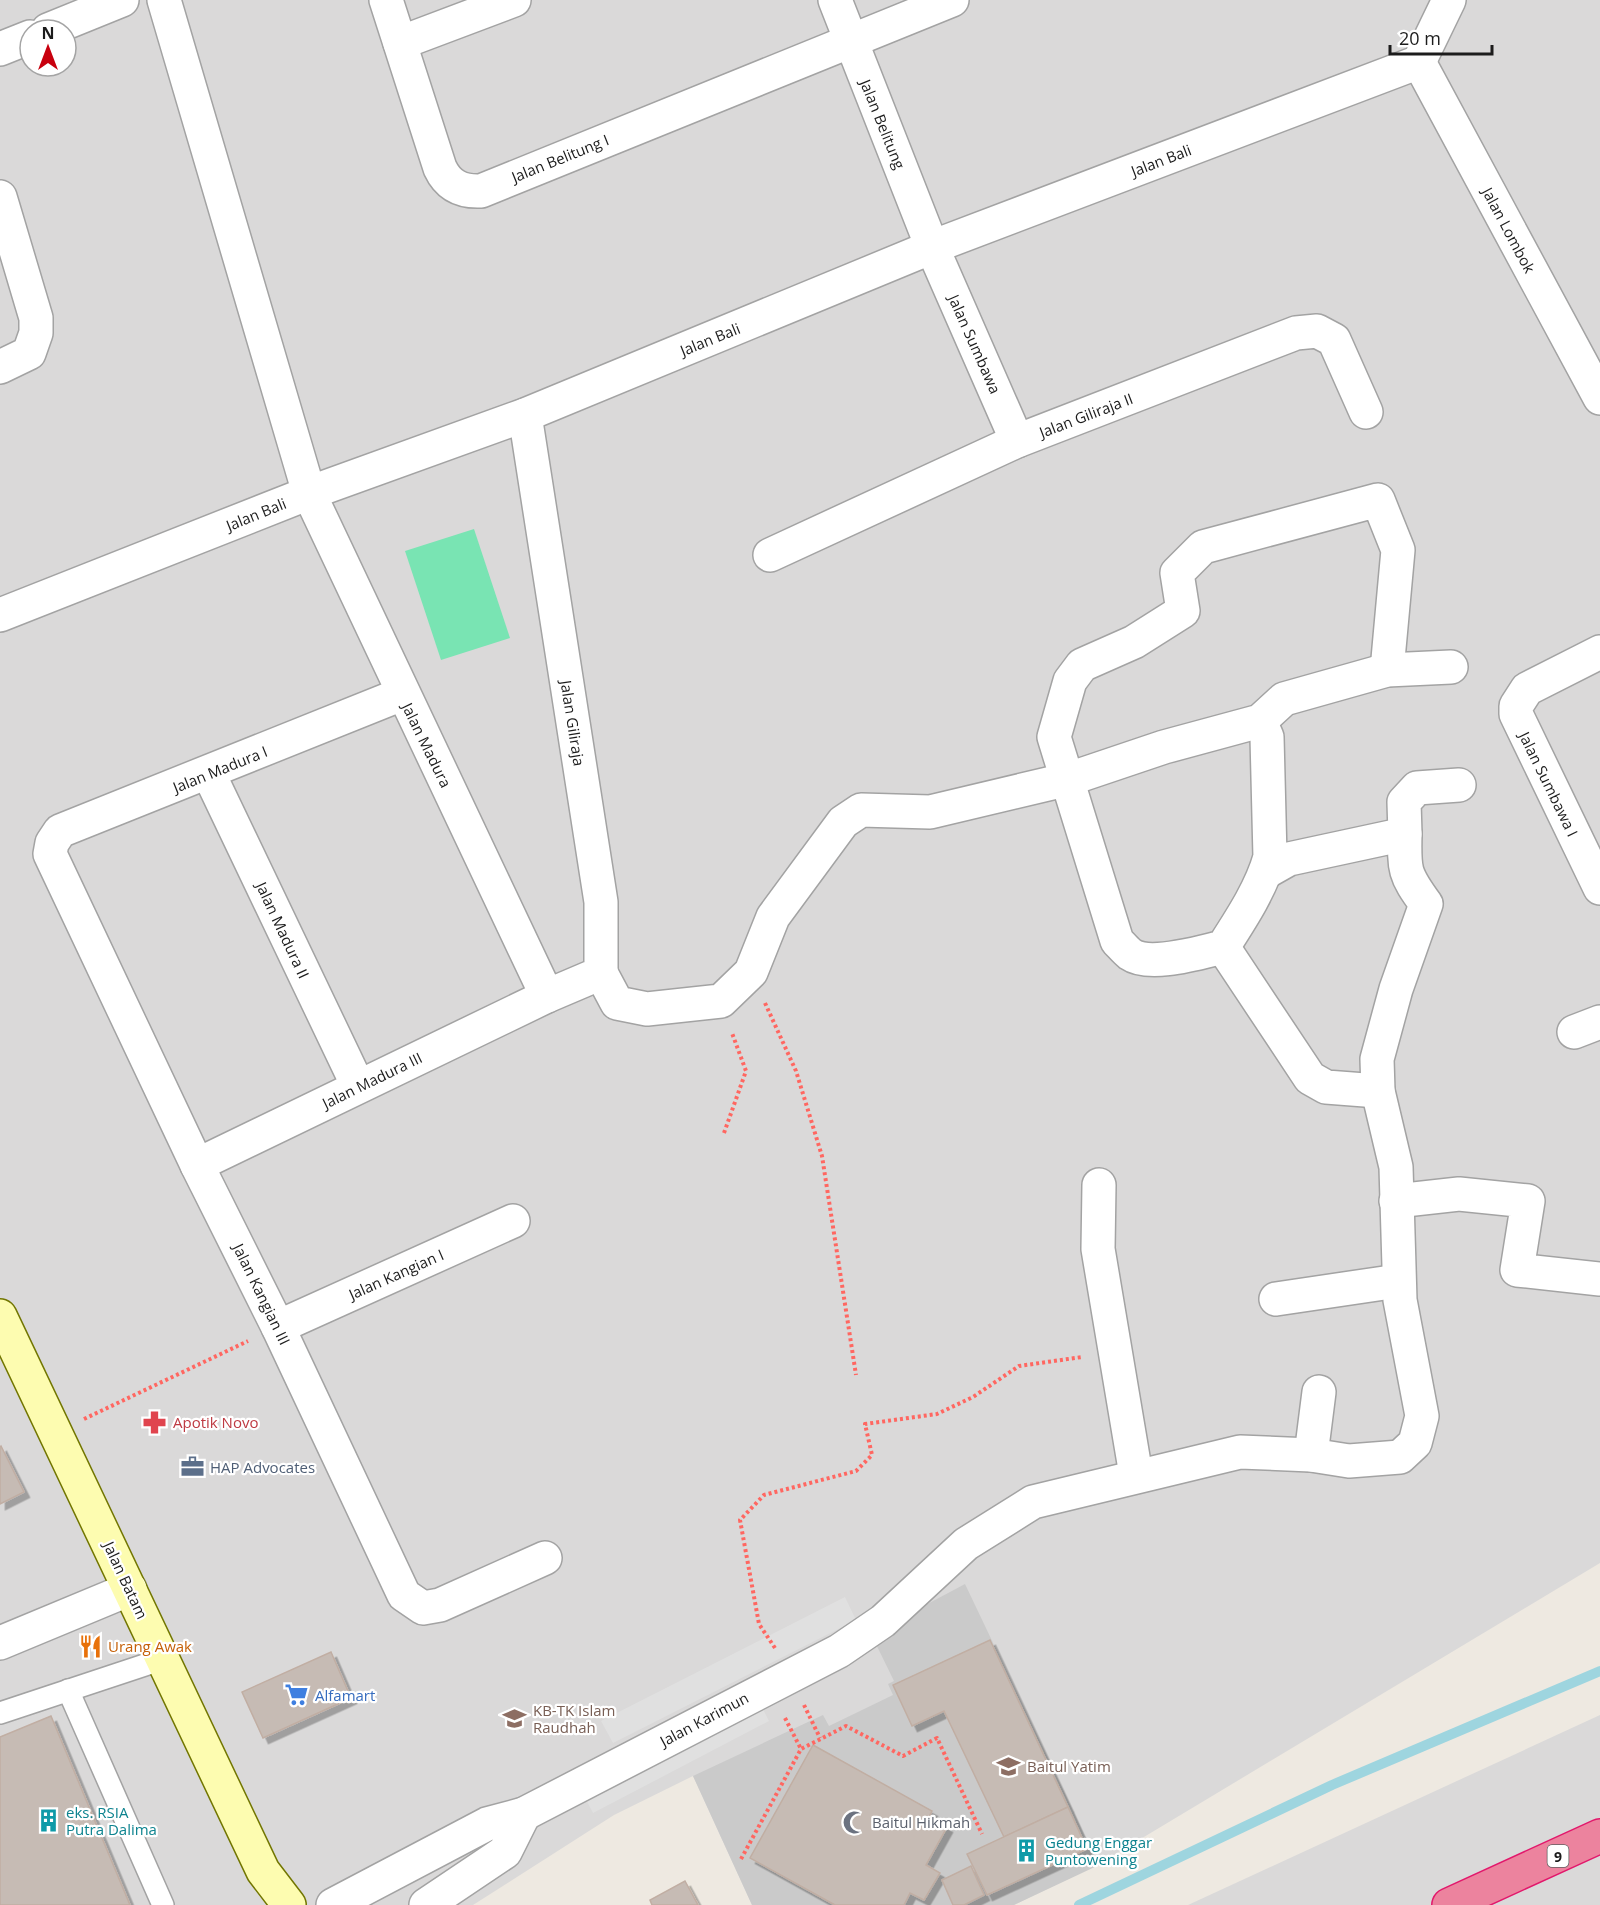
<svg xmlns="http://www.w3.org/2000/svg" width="1600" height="1905" font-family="'Open Sans',sans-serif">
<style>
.residential{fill:#dad9d9;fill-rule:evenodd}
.religious{fill:#cacaca}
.pitch{fill:#79e4b3}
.parking{fill:#e0e0e0}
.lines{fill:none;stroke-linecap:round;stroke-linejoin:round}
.stream{stroke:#9ed5df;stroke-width:10}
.building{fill:#c6bbb4;stroke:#c1aea3;stroke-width:1.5;filter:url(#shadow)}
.lane-casing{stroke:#a3a3a3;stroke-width:24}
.street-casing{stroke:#a3a3a3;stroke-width:36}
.secondary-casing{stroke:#727600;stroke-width:36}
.highway-casing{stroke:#e2186c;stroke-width:36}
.path{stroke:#ff6761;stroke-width:4;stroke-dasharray:3 3;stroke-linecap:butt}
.lane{stroke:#fff;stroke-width:21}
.street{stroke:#fff;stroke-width:33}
.secondary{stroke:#fdfcb0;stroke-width:33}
.highway{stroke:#ec839e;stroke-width:33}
.labels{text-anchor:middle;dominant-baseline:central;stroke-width:4.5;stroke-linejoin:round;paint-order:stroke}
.shield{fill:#fff;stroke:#606060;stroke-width:1.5}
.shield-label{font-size:14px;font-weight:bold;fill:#1c1c1c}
.street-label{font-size:15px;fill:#1c1c1c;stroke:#fff}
.health-label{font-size:15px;fill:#be3a42;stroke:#fff;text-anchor:start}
.service-label{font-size:15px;fill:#4e5e75;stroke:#fff;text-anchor:start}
.food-label{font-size:15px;fill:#c56008;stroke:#fff;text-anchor:start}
.shop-label{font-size:15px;fill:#366cbe;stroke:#fff;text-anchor:start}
.education-label{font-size:15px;fill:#785e54;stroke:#fff;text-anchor:start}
.culture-label{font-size:15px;fill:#0d838f;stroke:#fff;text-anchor:start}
.worship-label{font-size:15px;fill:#5b616d;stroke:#fff;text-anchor:start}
</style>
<defs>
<filter id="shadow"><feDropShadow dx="5.5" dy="5.5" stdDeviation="0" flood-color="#0004"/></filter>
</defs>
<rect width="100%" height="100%" fill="#eee9e1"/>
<!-- residential -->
<g class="residential">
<path d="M0 0H1600V1563L1099 1864 1014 1905H752L693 1776 614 1815 473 1905H0ZM30 30H66V66H30Z"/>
<path d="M1600 1715V1905H1188Z"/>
</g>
<!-- religious -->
<path class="religious" d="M965 1584 1099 1865 1014 1905H752L693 1776 823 1715 829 1726 893 1695 888 1684 894 1681 871 1634Z"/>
<!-- pitch -->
<path class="pitch" d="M474 529 510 638 441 660 405 551Z"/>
<!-- parking -->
<g class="parking">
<path d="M845 1597 856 1620 613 1743 601 1721Z"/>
<path d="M760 1703 769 1721 593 1813 583 1794Z"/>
</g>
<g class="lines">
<!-- stream -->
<path class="stream" d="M1079 1905 1332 1785 1600 1671"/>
</g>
<!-- building -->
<g class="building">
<path d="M1 1446 24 1492 0 1504V1447Z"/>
<path d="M990 1640 1068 1807 1004 1837 944 1711 912 1726 893 1685Z"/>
<path d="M331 1652 351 1698 263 1738 242 1692Z"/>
<path d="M51 1716 130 1905H0V1737Z"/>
<path d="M813 1745 932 1811 929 1817 947 1827 926 1865 940 1873 924 1900 910 1893 904 1905H835L750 1858Z"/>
<path d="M1068 1807 1087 1849 987 1895 967 1854Z"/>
<path d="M971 1866 984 1895 964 1905H953L942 1880Z"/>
<path d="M685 1881 698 1905H652L650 1900Z"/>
</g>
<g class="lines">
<defs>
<g id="lane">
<path d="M68 1690 163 1905"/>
<path d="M0 1713 163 1659"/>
</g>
<g id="street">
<path d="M164 0 309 493 547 996"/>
<path d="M386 0 440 168C448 185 461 192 481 191L952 0"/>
<path d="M835 0 932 247 1017 441"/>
<path d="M48 30 122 0"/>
<path d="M400 43 514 0"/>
<path d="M0 49 30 37"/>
<path d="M1419 62 1600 398"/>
<path d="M1419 62 1449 0"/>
<path d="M0 197 36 318V333L29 353 0 367"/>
<path d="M770 555 1017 441 1296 333 1317 331 1334 340 1366 412"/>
<path d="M0 615 309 493 525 415 932 247 1419 62"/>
<path d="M1600 652 1527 689 1516 706V714L1600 888"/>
<path d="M402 694 60 831 52 843 50 854 197 1165 278 1327 404 1595 423 1608 440 1605 545 1558"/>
<path d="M1260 721 1267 737 1270 857C1261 889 1241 919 1223 947 1201 952 1150 968 1130 954 1126 951 1121 945 1117 941L1054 737 1070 681 1082 665 1134 642 1183 611 1177 573 1203 547 1378 500 1398 550 1387 670"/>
<path d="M209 774 358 1086"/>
<path d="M1266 872 1289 859 1405 834 1404 802 1417 788 1459 785"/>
<path d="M1223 947 1310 1078 1326 1087 1378 1091"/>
<path d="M601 973 617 1003 647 1009 721 1001 751 972 773 917 843 822 861 810 930 812 1069 779 1164 747 1260 721 1284 699 1387 670 1451 667"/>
<path d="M1574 1032 1600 1022"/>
<path d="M197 1165 547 996 601 973V902L525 415"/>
<path d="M1099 1185 1098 1249 1136 1475"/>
<path d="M1396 1201 1459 1194 1528 1201 1517 1270 1600 1279"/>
<path d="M1276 1299 1398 1281"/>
<path d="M278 1327 513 1221"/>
<path d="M1311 1455 1319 1392"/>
<path d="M0 1643 130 1589"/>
<path d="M333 1905 487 1824 524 1814 839 1651 883 1621 966 1544 1033 1502 1240 1452 1311 1455 1349 1461 1400 1457 1415 1443 1422 1416 1400 1300 1396 1167 1378 1091 1377 1059 1396 989 1426 904C1404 874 1404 870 1405 834"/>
<path d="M426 1905 505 1852 524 1814"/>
</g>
<path id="secondary" d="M0 1316 263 1871 289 1905"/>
<path id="highway" d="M1449 1905 1600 1836"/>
</defs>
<!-- lane casing -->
<use href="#lane" class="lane-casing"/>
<!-- street casing -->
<use href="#street" class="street-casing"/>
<!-- secondary casing -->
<use href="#secondary" class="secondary-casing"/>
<!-- highway casing -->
<use href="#highway" class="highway-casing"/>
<!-- path -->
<g class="path">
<path d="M765 1003 796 1071 822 1156 856 1375"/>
<path d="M724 1133 746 1071 732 1033"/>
<path d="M84 1419 248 1341"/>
<path d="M775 1648 759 1624 740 1520 764 1495 856 1471 872 1455 865 1424 937 1414 973 1397 1019 1366 1082 1357"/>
<path d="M804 1705 820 1738"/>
<path d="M785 1718 801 1749"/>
<path d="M741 1859 801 1749 846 1726 903 1756 937 1738 982 1834"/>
</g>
<!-- lane -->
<use href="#lane" class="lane"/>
<!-- street -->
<use href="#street" class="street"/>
<!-- secondary -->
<use href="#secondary" class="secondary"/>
<!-- highway -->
<use href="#highway" class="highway"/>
</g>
<!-- icons -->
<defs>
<symbol id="pharmacy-bare" viewBox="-9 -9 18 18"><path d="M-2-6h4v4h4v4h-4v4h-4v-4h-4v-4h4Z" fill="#e0444e" stroke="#fff" stroke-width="2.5" paint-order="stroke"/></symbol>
<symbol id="office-bare" viewBox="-9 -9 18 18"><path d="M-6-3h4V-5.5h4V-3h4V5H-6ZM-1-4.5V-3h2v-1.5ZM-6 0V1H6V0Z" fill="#5c6f8a" stroke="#fff" stroke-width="2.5" paint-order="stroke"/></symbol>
<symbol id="restaurant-bare" viewBox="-9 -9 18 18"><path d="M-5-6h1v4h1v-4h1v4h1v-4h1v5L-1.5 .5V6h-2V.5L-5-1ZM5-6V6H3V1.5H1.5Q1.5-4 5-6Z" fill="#e8710a" stroke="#fff" stroke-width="2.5" paint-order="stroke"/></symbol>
<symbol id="supermarket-bare" viewBox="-9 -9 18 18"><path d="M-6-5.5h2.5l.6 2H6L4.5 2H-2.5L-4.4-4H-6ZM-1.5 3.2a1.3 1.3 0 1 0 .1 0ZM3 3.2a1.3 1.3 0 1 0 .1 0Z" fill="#3f7fe0" stroke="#fff" stroke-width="2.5" paint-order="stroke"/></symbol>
<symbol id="school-bare" viewBox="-9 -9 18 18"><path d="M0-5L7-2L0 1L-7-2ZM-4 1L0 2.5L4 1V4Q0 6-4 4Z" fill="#8d6e63" stroke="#fff" stroke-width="2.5" paint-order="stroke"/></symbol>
<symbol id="building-bare" viewBox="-9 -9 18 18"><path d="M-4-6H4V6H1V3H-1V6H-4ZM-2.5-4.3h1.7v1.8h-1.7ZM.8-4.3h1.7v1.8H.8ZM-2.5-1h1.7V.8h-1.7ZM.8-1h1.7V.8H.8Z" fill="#0f9aa8" stroke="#fff" stroke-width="2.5" paint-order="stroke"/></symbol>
<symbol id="mosque-bare" viewBox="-9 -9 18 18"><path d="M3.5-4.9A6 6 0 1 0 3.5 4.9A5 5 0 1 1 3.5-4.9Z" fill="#6b7280" stroke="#fff" stroke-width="2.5" paint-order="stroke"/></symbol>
</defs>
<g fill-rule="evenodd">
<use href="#pharmacy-bare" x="138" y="1406" width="33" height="33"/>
<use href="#office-bare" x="176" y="1450" width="33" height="33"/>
<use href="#restaurant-bare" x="74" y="1630" width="33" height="33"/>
<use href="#supermarket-bare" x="280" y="1678" width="33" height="33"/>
<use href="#school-bare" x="498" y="1702" width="33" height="33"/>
<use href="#school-bare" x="992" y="1750" width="33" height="33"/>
<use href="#building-bare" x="32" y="1804" width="33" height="33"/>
<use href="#mosque-bare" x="838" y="1806" width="33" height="33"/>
<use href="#building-bare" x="1010" y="1834" width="33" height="33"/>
</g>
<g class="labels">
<!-- shield labels -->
<rect class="shield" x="1547.5" y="1845" width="21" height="22" rx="4.5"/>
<g class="shield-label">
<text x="1558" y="1856">9</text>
</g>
<!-- street labels -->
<g class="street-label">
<text transform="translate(883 124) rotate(68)">Jalan Belitung</text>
<text transform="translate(560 158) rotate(-22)">Jalan Belitung I</text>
<text transform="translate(1161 160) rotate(-21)">Jalan Bali</text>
<text transform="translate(1509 230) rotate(62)">Jalan Lombok</text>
<text transform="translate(710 339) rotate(-22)">Jalan Bali</text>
<text transform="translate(975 344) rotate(66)">Jalan Sumbawa</text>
<text transform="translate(1086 415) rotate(-21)">Jalan Giliraja II</text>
<text transform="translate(256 514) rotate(-22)">Jalan Bali</text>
<text transform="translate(573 723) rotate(81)">Jalan Giliraja</text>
<text transform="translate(427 745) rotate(64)">Jalan Madura</text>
<text transform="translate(220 769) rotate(-22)">Jalan Madura I</text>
<text transform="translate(1549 784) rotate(64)">Jalan Sumbawa I</text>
<text transform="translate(283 930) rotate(65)">Jalan Madura II</text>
<text transform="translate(372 1080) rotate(-26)">Jalan Madura III</text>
<text transform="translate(396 1274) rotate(-24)">Jalan Kangian I</text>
<text transform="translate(262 1294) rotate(64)">Jalan Kangian III</text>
<text transform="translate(126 1580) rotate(65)">Jalan Batam</text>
<text transform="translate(704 1719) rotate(-28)">Jalan Karimun</text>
</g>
<!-- health labels -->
<g class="health-label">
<text x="173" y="1422">Apotik Novo</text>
</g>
<!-- service labels -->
<g class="service-label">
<text x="210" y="1467">HAP Advocates</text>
</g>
<!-- food labels -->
<g class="food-label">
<text x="108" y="1646">Urang Awak</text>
</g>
<!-- shop labels -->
<g class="shop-label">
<text x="315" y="1695">Alfamart</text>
</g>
<!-- education labels -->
<g class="education-label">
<text x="533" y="1710">KB-TK Islam<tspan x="533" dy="17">Raudhah</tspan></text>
<text x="1027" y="1766">Baitul Yatim</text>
</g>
<!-- culture labels -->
<g class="culture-label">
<text x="66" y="1812">eks. RSIA<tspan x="66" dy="17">Putra Dalima</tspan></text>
<text x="1045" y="1842">Gedung Enggar<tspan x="1045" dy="17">Puntowening</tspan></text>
</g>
<!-- worship labels -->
<g class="worship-label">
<text x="872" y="1822">Baitul Hikmah</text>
</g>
</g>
<!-- north arrow -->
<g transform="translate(48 48)"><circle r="28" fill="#ffffff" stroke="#a4a4a4" stroke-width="1.5"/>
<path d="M0-4.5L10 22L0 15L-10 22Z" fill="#c8000e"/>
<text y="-9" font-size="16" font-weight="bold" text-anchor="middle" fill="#1c1c1c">N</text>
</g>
<!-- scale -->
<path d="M1390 45v9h102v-9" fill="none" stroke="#1c1c1c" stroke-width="3"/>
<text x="1399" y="45" font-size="18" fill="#1c1c1c" stroke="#ffffff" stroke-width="4.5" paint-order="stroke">20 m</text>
</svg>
